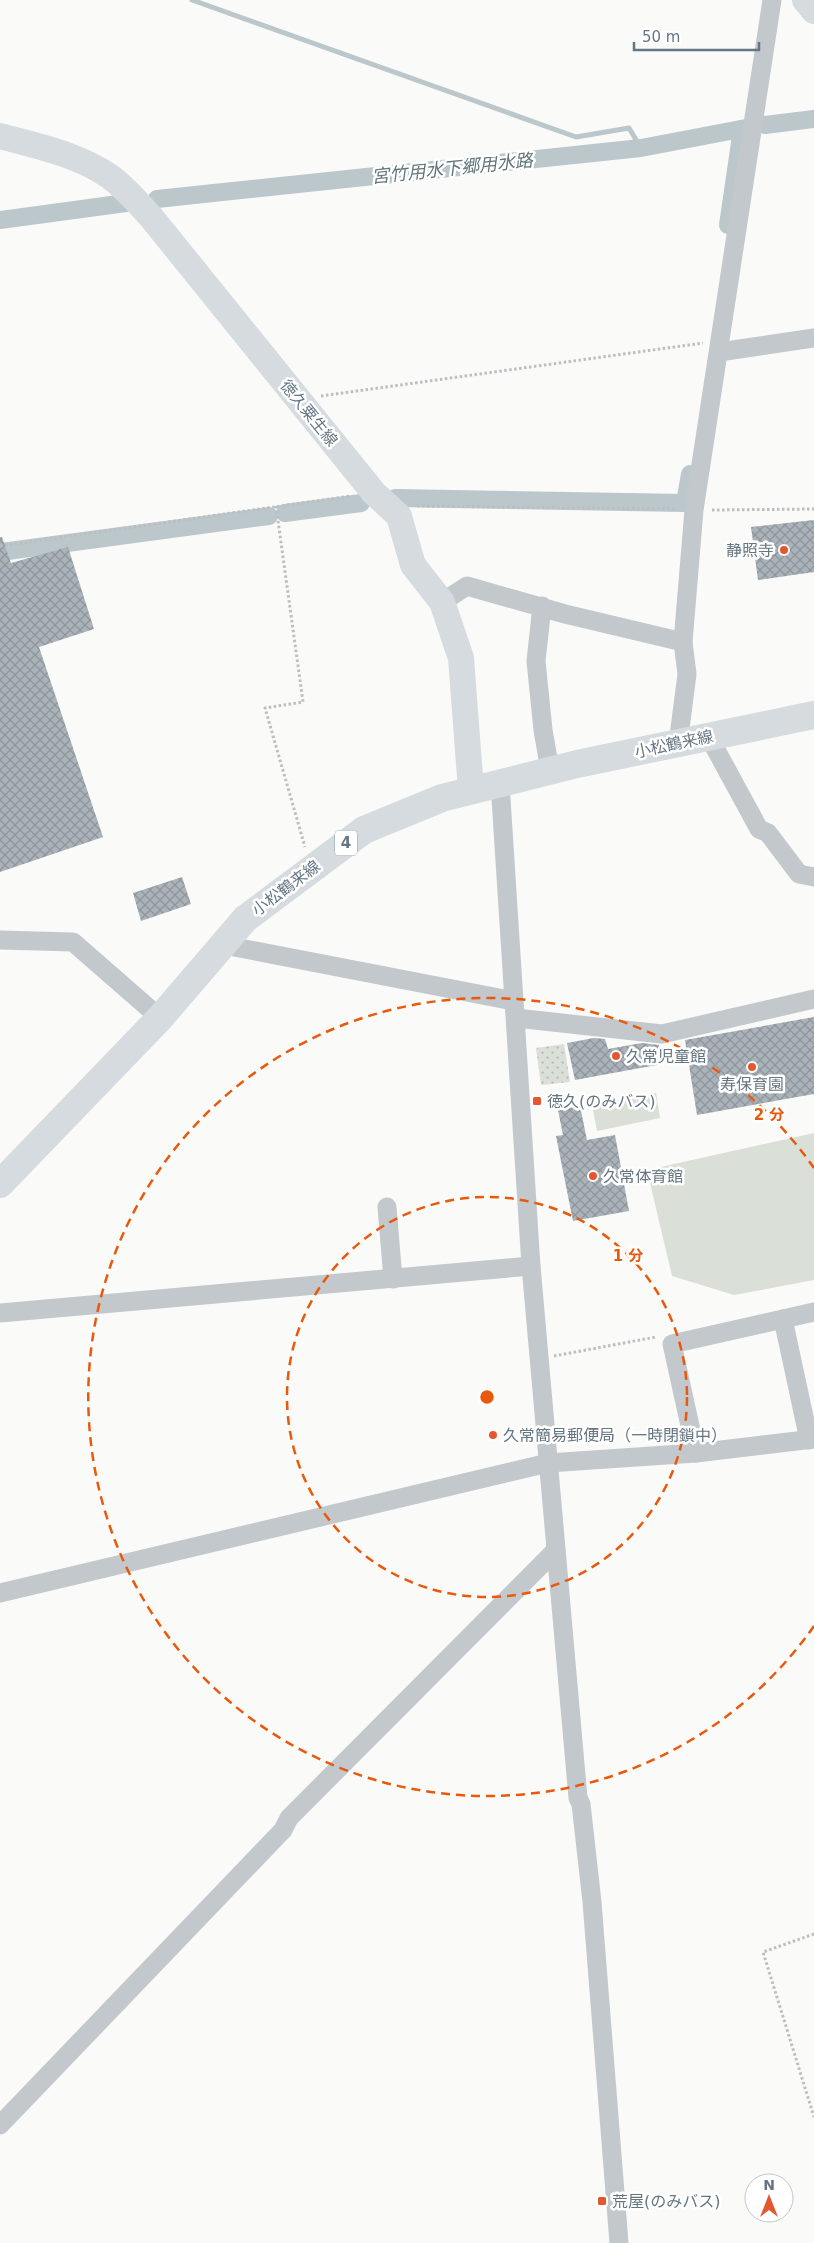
<svg xmlns="http://www.w3.org/2000/svg" width="814" height="2243" font-family="'DejaVu Sans','Noto Sans JP',sans-serif">
<style>
.grass{fill:#dadfd7}
.park{fill:url(#park-dots)}
.lines{fill:none;stroke-linecap:round;stroke-linejoin:round}
.stream{stroke:#bbc7cb;stroke-width:5}
.canal{stroke:#bbc7cb;stroke-width:18}
.building{fill:url(#building-cross-hatch)}
.path{stroke:#bbbfc2;stroke-width:3;stroke-dasharray:2.5 2.5;stroke-linecap:butt}
.street{stroke:#c3c8cc;stroke-width:19}
.secondary{stroke:#d6dbdf;stroke-width:26}
.primary{stroke:#d6dbdf;stroke-width:28}
.ring{fill:none;stroke:#e8590c;stroke-width:2.5;stroke-dasharray:9 6}
.poi-dot{fill:#e4572e;stroke:#fff;stroke-width:2}
.labels{text-anchor:middle;dominant-baseline:central;stroke-width:5;stroke-linejoin:round;paint-order:stroke}
.shield{fill:#fff;stroke:#939fa8;stroke-width:1}
.shield-label{font-size:15px;font-weight:bold;fill:#657683}
.street-label{font-size:16px;fill:#657683;stroke:#fff}
.poi-label{font-size:16px;fill:#657683;stroke:#fff;text-anchor:start}
.water-label{font-size:18px;font-style:italic;fill:#60757c;stroke:#fff}
.centre{fill:#e8590c;stroke:#fff;stroke-width:2.5}
.ring-label{font-size:15px;text-anchor:middle;font-weight:bold;fill:#e8590c;stroke:#fff;stroke-width:5;stroke-linejoin:round;paint-order:stroke}
</style>
<defs>
<pattern id="park-dots" width="8" height="8" patternUnits="userSpaceOnUse" patternTransform="scale(1.25)"><rect width="8" height="8" fill="#dadfd7"/><path d="M2 2h.1M6 6h.1" fill="none" stroke="#b4b9b4" stroke-width="1.8" stroke-linecap="round"/></pattern>
<pattern id="building-cross-hatch" width="8" height="8" patternUnits="userSpaceOnUse" patternTransform="scale(1.25)"><rect width="8" height="8" fill="#aab3b9"/><path d="M0 0l8 8M0 8l8-8" fill="none" stroke="#8e969c"/></pattern>
</defs>
<rect width="100%" height="100%" fill="#fafaf8"/>
<!-- grass -->
<g class="grass">
<path d="M656 1093 660 1118 597 1131 592 1105Z"/>
<path d="M814 1133V1280L734 1295 672 1276 647 1170Z"/>
</g>
<!-- park -->
<path class="park" d="M564 1044 570 1082 541 1085 536 1048Z"/>
<g class="lines">
<!-- stream -->
<path class="stream" d="M192 0 576 137 629 128 641 148"/>
<!-- canal -->
<g class="canal">
<path d="M765 125 814 119"/>
<path d="M157 199 641 148 746 128"/>
<path d="M0 220 126 203"/>
<path d="M728 225 742 129"/>
<path d="M395 498 685 503 690 474"/>
<path d="M285 513 361 503"/>
<path d="M0 552 269 516"/>
</g>
</g>
<!-- building -->
<g class="building">
<path d="M814 520V572L758 580 751 527Z"/>
<path d="M0 537H2L11 563 68 547 94 629 39 647 103 837 0 872Z"/>
<path d="M182 877 191 904 141 921 133 893Z"/>
<path d="M814 1017V1094L697 1115 685 1040Z"/>
<path d="M594 1038 605 1039 608 1049 642 1043 659 1045 662 1064 575 1080 567 1043Z"/>
<path d="M580 1106 587 1140 615 1135 629 1211 573 1221 556 1136 563 1135 558 1110Z"/>
</g>
<g class="lines">
<!-- path -->
<g class="path">
<path d="M321 396 703 343"/>
<path d="M276 506 303 702 265 708 305 847"/>
<path d="M417 506 678 509"/>
<path d="M712 510 814 509"/>
<path d="M0 546 351 496"/>
<path d="M554 1356 656 1337"/>
<path d="M814 1934 763 1952 814 2117"/>
</g>
<!-- street -->
<g class="street">
<path d="M719 352 814 338"/>
<path d="M442 602 467 586 565 614 683 642"/>
<path d="M542 606 536 661 543 730 550 770"/>
<path d="M709 737 759 829 768 833 799 874 814 877"/>
<path d="M678 744 687 674 683 642 694 510 772 0"/>
<path d="M500 783 531 1266 578 1798 581 1804 592 1902 619 2243"/>
<path d="M0 940 73 942 160 1018"/>
<path d="M224 945 514 1001"/>
<path d="M516 1018 662 1034 814 999"/>
<path d="M387 1207 393 1279"/>
<path d="M0 1313 531 1266"/>
<path d="M783 1319 809 1440"/>
<path d="M696 1453 672 1344 814 1312"/>
<path d="M0 1593 548 1463 696 1453 814 1439"/>
<path d="M0 2125 283 1830 289 1818 556 1550"/>
</g>
<!-- secondary -->
<g class="secondary">
<path d="M805 0 814 11"/>
<path d="M0 136C37 146 77 154 109 176 125 187 138 203 151 217L374 493 399 516 413 565 442 602 461 658 471 790"/>
</g>
<!-- primary -->
<path class="primary" d="M0 1184 160 1018 245 919 364 830 442 798 577 764 814 715"/>
</g>
<!-- distance rings -->
<g class="ring">
<circle cx="487" cy="1397" r="200"/>
<path d="M814 1626A399 399 0 1 1 814 1168"/>
</g>
<!-- markers -->
<g class="poi-dot">
<circle cx="784" cy="550" r="5"/>
<circle cx="616" cy="1056" r="5"/>
<circle cx="752" cy="1067" r="5"/>
<rect x="532" y="1096" width="10" height="10" rx="2.5"/>
<circle cx="593" cy="1176" r="5"/>
<circle cx="493" cy="1435" r="5"/>
<rect x="597" y="2196" width="10" height="10" rx="2.5"/>
</g>
<g class="labels">
<!-- shield labels -->
<rect class="shield" x="335" y="830.5" width="22" height="25" rx="4"/>
<g class="shield-label">
<text x="346" y="843">4</text>
</g>
<!-- street labels -->
<g class="street-label">
<text transform="translate(309 413) rotate(51)">徳久粟生線</text>
<text transform="translate(674 744) rotate(-12)">小松鶴来線</text>
<text transform="translate(286 888) rotate(-37)">小松鶴来線</text>
</g>
<!-- poi labels -->
<g class="poi-label">
<text x="774" y="550" text-anchor="end">静照寺</text>
<text x="626" y="1056">久常児童館</text>
<text x="752" y="1084" text-anchor="middle">寿保育園</text>
<text x="547" y="1101">徳久(のみバス)</text>
<text x="603" y="1176">久常体育館</text>
<text x="503" y="1435">久常簡易郵便局（一時閉鎖中）</text>
<text x="612" y="2201">荒屋(のみバス)</text>
</g>
<!-- water labels -->
<g class="water-label">
<text transform="translate(452 168) rotate(-6)">宮竹用水下郷用水路</text>
</g>
</g>
<circle cx="487" cy="1397" r="8" class="centre"/>
<g class="ring-label">
<text x="769" y="1120">2 分</text>
<text x="628" y="1261">1 分</text>
</g>
<!-- north arrow -->
<g transform="translate(769 2198)"><circle r="24" fill="#ffffff" stroke="#c1c8cd"/>
<path d="M0-4L9 19L0 12L-9 19Z" fill="#e4572e"/>
<text y="-8" font-size="14" font-weight="bold" text-anchor="middle" fill="#657683">N</text>
</g>
<!-- scale -->
<path d="M634 42v8h125v-8" fill="none" stroke="#657683" stroke-width="2.5"/>
<text x="642" y="42" font-size="15" fill="#657683" stroke="#ffffff" stroke-width="4" paint-order="stroke">50 m</text>
</svg>
